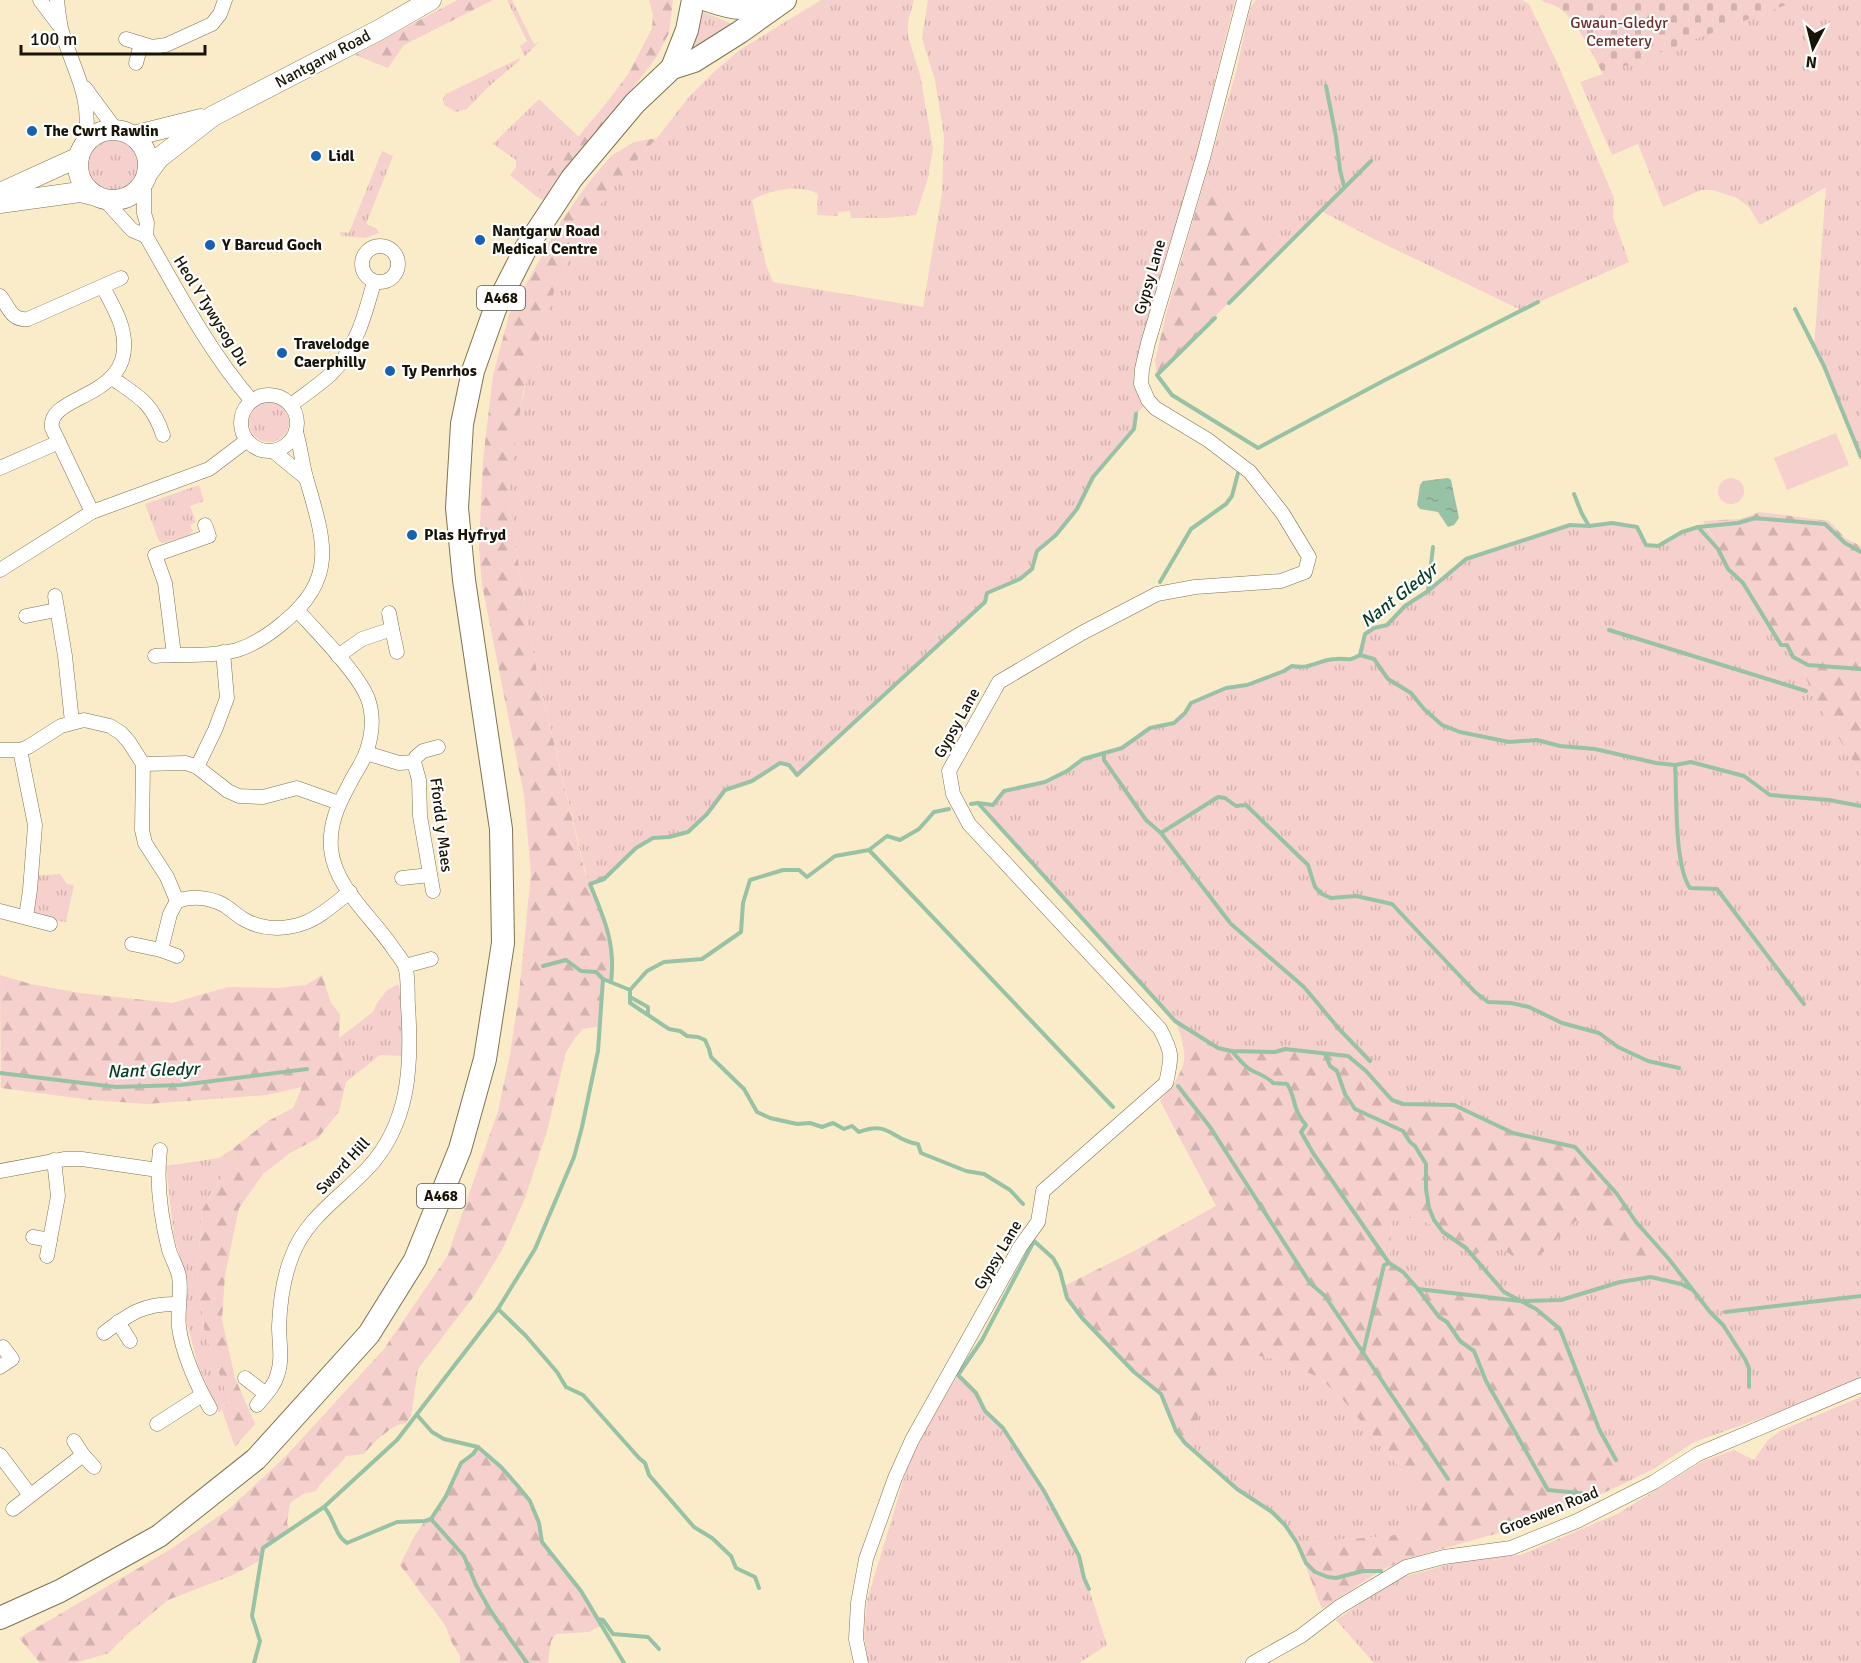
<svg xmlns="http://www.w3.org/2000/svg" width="1861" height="1663" font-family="Signika,sans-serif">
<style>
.grass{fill:url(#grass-tufts)}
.forest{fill:url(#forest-firs)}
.cemetery{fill:url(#cemetery-stones)}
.garden{fill:#f6d0cc}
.water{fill:url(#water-ripples)}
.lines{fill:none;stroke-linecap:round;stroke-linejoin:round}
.stream{stroke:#98c2a6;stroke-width:4}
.street-casing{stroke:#7f7352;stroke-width:15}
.secondary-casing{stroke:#7f7352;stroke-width:21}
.primary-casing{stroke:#7f7352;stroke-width:24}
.street{stroke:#fff;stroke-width:14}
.secondary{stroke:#fff;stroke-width:20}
.primary{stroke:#fff;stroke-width:22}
.poi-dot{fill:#1662b1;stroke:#fff;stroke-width:2}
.labels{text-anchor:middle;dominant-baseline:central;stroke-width:4.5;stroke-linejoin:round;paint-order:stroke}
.shield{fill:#fff;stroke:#5d5a51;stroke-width:1.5}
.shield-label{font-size:15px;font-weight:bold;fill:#181407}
.park-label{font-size:16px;fill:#6d2f2c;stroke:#fff}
.street-label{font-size:16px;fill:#181407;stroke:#fff}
.poi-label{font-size:16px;font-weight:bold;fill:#181407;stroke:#fff;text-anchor:start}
.water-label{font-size:18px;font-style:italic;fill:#063c21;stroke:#fff}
</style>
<defs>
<pattern id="grass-tufts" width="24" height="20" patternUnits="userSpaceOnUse" patternTransform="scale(1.5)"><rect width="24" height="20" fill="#f6d0cc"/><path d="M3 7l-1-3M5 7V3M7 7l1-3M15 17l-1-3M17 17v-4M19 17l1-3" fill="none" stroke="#d2b2ae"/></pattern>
<pattern id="forest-firs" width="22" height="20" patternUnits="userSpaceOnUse" patternTransform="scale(1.5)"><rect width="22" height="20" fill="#f6d0cc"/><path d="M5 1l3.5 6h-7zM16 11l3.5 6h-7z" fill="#d2b2ae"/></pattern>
<pattern id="cemetery-stones" width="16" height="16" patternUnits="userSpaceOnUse" patternTransform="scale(1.5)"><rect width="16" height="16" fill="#f6d0cc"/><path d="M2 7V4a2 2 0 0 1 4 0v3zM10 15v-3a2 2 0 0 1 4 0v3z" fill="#d2b2ae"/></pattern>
<pattern id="water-ripples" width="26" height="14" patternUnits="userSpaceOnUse" patternTransform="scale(1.5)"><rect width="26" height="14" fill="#98c2a6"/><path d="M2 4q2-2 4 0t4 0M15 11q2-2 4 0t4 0" fill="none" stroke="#82a68d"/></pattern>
</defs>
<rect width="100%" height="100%" fill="#faecc8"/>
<!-- grass -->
<g class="grass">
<path d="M507 0H512L534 44 539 42 524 57 520 46 527 41Z"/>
<path d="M821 0H914L908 21V36L920 75 933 148 928 178 916 215 886 218H851L850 211 839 212 838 216 817 215 818 194C800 184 770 190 752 200L766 265 773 282 923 307 942 193 944 136 935 80 922 38 928 0H1235L1196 155 1140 349 1135 382 1143 407 1136 414 1134 429 1093 477 1077 509 1056 535 1037 551 1032 569 1020 579 987 593 985 602 797 775 789 765 779 763 752 781 725 791 707 814 688 832 669 837 653 838 636 848 607 876 587 878 537 672 526 615 508 492 515 436 529 367 556 285 588 220 619 180 657 138 688 98 716 70 741 49Z"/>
<path d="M1256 0H1522L1529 4 1560 69 1614 198 1613 217 1629 262 1521 310 1376 240 1321 211 1290 241 1255 228 1227 205 1205 179 1236 72 1250 8Z"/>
<path d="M1541 0H1861V457L1838 398 1814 348 1826 187 1760 225 1749 207 1737 198 1713 190H1701L1663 207 1638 144 1612 155 1580 82 1603 74C1594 56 1575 17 1558 7 1553 4 1546 3 1541 0Z"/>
<path d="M703 12 733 24 687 54 698 31Z"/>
<path d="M520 58 519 61 487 88 467 109 456 112 444 105 443 99 446 94Z"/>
<path d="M539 99 579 137 544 178 536 196 510 175 516 167V160L493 144Z"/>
<circle cx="112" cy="164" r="27"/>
<path d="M382 151 393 156 366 224 376 228 379 233 365 238 341 236 340 232 349 233Z"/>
<circle cx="269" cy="422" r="20"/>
<path d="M199 485 204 501 190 506 196 522 190 525 193 531 190 535 163 543 159 541 145 504Z"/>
<path d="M1612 523 1637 527 1646 545C1667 547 1682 530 1705 526L1718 543 1728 569 1743 583 1781 644 1787 645 1790 651 1801 662 1812 695 1861 774V1381L1816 1399 1694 1442 1655 1468 1627 1482 1599 1429 1559 1328 1520 1301 1418 1289 1403 1272 1389 1263 1392 1221C1417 1208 1458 1239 1474 1256L1492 1243 1498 1245 1516 1259 1539 1255 1550 1247 1568 1226 1589 1213 1602 1224 1606 1239 1668 1258 1636 1222 1617 1194 1582 1153 1556 1142 1513 1133 1454 1105 1403 1104 1392 1100 1348 1056 1285 1049 1275 1052 1231 1051 1218 1048 1175 1021 978 803 993 805 1004 791 1045 782 1067 771 1083 759 1122 748 1150 728 1174 723 1185 713 1191 703 1226 688 1247 685 1284 671 1292 666 1304 669 1334 658 1351 660 1360 655 1365 634 1374 628 1387 624 1405 606 1428 591 1466 559 1570 525 1589 526Z"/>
<path d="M60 874 67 884 74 885 66 922 26 917 31 876Z"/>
<path d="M399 984 407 1056 380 1055 346 1082 339 1038 373 1012 377 1003 387 990Z"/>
<path d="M231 1150 235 1155 202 1210 197 1281 205 1334 229 1401 219 1413 198 1365 186 1319 188 1284 174 1236 166 1166 219 1158Z"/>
<path d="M1258 1356 1282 1360 1321 1379 1343 1400 1399 1467 1416 1493 1423 1515 1416 1530 1389 1536 1297 1543C1280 1516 1263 1507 1238 1490 1219 1477 1202 1458 1185 1443L1195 1433 1201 1404 1225 1375Z"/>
<path d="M958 1375 976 1393 985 1411 1003 1428 1059 1518 1079 1556 1084 1578 1089 1589 1107 1645 1079 1663H868L864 1636 867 1600 890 1525 907 1468 925 1430Z"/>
<path d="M1861 1397V1663H1374L1336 1620 1396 1579 1468 1559 1521 1555 1619 1513 1701 1462 1734 1450 1754 1460 1768 1440 1782 1430Z"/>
</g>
<!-- forest -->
<g class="forest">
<path d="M457 0H493L404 45 388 68 355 55Z"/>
<path d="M649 0H673L669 33 657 56 547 202 536 196 544 178 608 101 629 73 652 28 653 14Z"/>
<path d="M657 138 619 180 588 220 556 285 523 392 508 492 526 615 537 672 586 877 607 876 604 879 590 884C604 919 616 944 611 982L603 980 601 1026 583 1029 575 1038 566 1052 547 1131 525 1198 502 1250 474 1296 418 1369 411 1416 406 1423C392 1424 372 1444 364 1454L346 1456C337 1469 324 1477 316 1491L303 1494 290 1503 287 1523 290 1531 263 1548 261 1560 233 1575 168 1600 125 1636 109 1653 75 1663H40L19 1638 171 1549 229 1509 286 1456 384 1349 447 1257 498 1111 510 1055 519 994 531 874 524 795 482 585 479 546 483 460 493 375 509 315 560 223 589 182 611 156 634 142Z"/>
<path d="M1205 179 1227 205 1255 228 1290 241 1157 375 1155 361 1168 307Z"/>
<path d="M1760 512 1829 521 1845 538 1861 546V774L1812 695 1801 662 1790 651 1787 645H1781L1743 583 1728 569 1718 549V543L1703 521 1740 519Z"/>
<path d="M0 975 31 984 80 993 172 1003 228 987 278 988 306 985 322 975 331 1003 340 1014 339 1038 346 1082 339 1111 318 1138 290 1153 263 1174 239 1208 225 1275 222 1320 235 1378 255 1424 235 1447 222 1410 229 1401 205 1334 197 1281 202 1210 235 1155 231 1150 268 1121 293 1108 302 1087 267 1095 147 1104 91 1100 1 1088Z"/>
<path d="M1175 1021C1189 1030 1204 1044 1220 1048 1236 1053 1269 1054 1285 1049L1348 1056 1366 1071 1392 1100 1403 1104 1454 1105 1513 1133 1575 1147C1601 1168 1616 1198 1637 1223 1647 1235 1658 1246 1668 1258L1635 1260 1618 1258 1605 1239 1602 1224 1589 1213 1568 1226 1550 1247 1539 1255 1516 1259 1498 1245 1492 1243 1474 1256C1458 1239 1417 1208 1392 1221L1389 1262 1403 1272 1418 1289 1520 1301 1536 1309 1560 1329 1599 1429 1627 1482 1569 1509 1530 1524 1406 1559 1380 1571 1322 1609 1297 1543 1389 1536 1416 1530 1423 1515 1416 1493 1399 1467 1343 1400 1321 1379 1282 1360 1258 1356 1225 1375 1201 1404 1195 1433 1185 1443 1176 1431 1161 1394 1134 1372 1082 1318 1067 1298 1064 1286 1138 1249 1216 1206 1160 1101C1185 1070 1192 1060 1175 1021Z"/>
<path d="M478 1447 501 1467 530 1501 539 1523 542 1542 581 1591 600 1626 589 1632 556 1634 551 1641 548 1663H460V1656L452 1643 445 1625 400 1565 415 1535 425 1521 431 1519 446 1496 461 1463 473 1454Z"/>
</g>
<!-- cemetery -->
<path class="cemetery" d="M1541 0H1799L1603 74C1594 56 1575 17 1558 7 1553 4 1546 3 1541 0Z"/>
<!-- garden -->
<g class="garden">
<path d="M1836 433 1849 465 1787 490 1774 458Z"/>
<circle cx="1731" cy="491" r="13"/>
</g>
<!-- water -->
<path class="water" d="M1448 478 1451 480 1459 518 1454 525 1448 527 1438 512 1420 509 1417 505 1420 485 1423 481Z"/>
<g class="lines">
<!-- stream -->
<g class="stream">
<path d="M1326 86 1336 137 1340 170 1344 186"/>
<path d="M1229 303 1371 161"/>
<path d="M1795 309 1824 366 1861 457"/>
<path d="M1215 318 1157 375 1172 395 1258 448 1385 380 1538 302"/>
<path d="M1574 494 1582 514 1589 526"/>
<path d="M1698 527 1718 549 1728 569 1743 583 1781 645H1787L1793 657 1808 665 1861 669"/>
<path d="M1160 582 1191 529 1226 504 1232 496 1238 473"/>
<path d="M1428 591 1433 547"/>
<path d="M1609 630 1806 691"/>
<path d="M1360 655 1374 659 1388 679 1411 693 1424 709 1442 725 1460 732 1509 742 1537 740 1560 746 1595 749 1656 763 1675 765 1691 762 1744 776 1770 795 1829 800 1861 806"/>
<path d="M1104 754V760L1146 820 1161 833 1231 924 1304 987 1340 1030 1370 1061"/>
<path d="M1675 765C1677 794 1674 865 1690 888L1717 889 1804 1004"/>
<path d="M978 803 1175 1021 1218 1048 1231 1051 1275 1052 1285 1049 1348 1056 1366 1071 1392 1100 1403 1104 1454 1105 1513 1133 1575 1147 1617 1194 1636 1222 1668 1258 1710 1312 1723 1325 1745 1359 1749 1368V1387"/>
<path d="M971 804 978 803 993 805 1004 791 1045 782 1067 771 1083 759 1122 748 1150 728 1174 723 1185 713 1191 703 1226 688 1247 685 1284 671 1292 666C1312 670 1319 659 1336 659 1348 658 1348 662 1360 655L1365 634 1374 628 1387 625 1405 606 1428 591 1466 559 1570 525 1589 526 1612 523 1637 527 1646 545 1658 546 1682 532 1698 527 1738 523 1755 518 1825 524 1845 543 1861 552"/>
<path d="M1161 833 1218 797 1225 798 1236 806 1246 805 1308 865 1315 887 1322 894 1331 898 1356 896 1392 904 1475 992 1488 1002 1511 1003 1529 1007 1562 1023 1599 1033 1618 1047 1648 1061 1679 1068"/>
<path d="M869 850 1113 1107"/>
<path d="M543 966 566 960 581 971 596 972 603 979 630 990 647 971 664 962 702 959 741 932 743 903 750 880 783 870H799L807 877 835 856 869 850 887 836 900 840 919 829 934 812 949 809"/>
<path d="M611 982C616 944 604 918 590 884L604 879 636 848 653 838 669 837 688 832 707 814 725 790 752 781 780 763 789 765 797 775 985 602 987 593 1020 579 1032 569 1037 551 1056 535 1077 509 1093 477 1134 429 1136 414"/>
<path d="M630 990V1003L669 1029 680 1031 687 1036 698 1037 705 1040 709 1049 711 1057 744 1089 757 1112 770 1118 797 1124 810 1123 822 1127 833 1123 844 1129 852 1126 859 1132C890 1120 891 1140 918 1144L921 1153 966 1171 984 1174 1010 1190 1023 1204"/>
<path d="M630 997 648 1007V1014"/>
<path d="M1232 1051C1238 1058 1243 1065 1251 1070 1260 1075 1265 1075 1273 1083L1287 1084C1297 1099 1291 1108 1306 1125L1301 1132 1313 1153 1389 1263 1403 1272 1418 1289 1439 1317 1447 1322 1460 1341 1474 1351 1486 1381 1548 1490 1590 1494"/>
<path d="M1325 1054 1330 1066 1337 1071 1345 1094 1355 1109 1403 1131 1410 1142 1415 1146 1426 1164V1189L1429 1208 1434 1220 1443 1232 1466 1248 1504 1292 1536 1309 1560 1329 1599 1429 1616 1460"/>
<path d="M0 1073 116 1087 181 1085 307 1069"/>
<path d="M1178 1086 1210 1127 1310 1283 1325 1296 1448 1479"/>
<path d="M1418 1289 1520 1301 1561 1300 1620 1282 1651 1277 1681 1284 1691 1289"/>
<path d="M498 1309 526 1336 557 1372 566 1387 583 1395 639 1458 645 1463 649 1475 694 1527 712 1538 731 1556 736 1568 755 1577 759 1588"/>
<path d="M1725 1312 1861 1296"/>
<path d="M1363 1353 1384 1265 1389 1263"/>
<path d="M417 1415 432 1432 444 1439 478 1447 501 1467 517 1485 530 1501 539 1523 542 1542 581 1591 624 1663"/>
<path d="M324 1507C334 1517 335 1536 347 1543L397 1522 425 1521 431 1519 446 1496 461 1463 473 1454 478 1447"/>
<path d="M431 1519 464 1556 476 1585 490 1610 527 1663"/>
<path d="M1089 1589 1084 1578 1079 1556 1044 1491 1003 1428 985 1411 976 1393 958 1375 982 1340 1034 1241 1053 1258 1060 1271 1067 1298 1082 1318 1134 1372 1161 1394 1176 1431 1185 1443 1237 1489 1272 1512 1285 1525 1297 1543 1306 1563 1315 1572 1328 1577 1336 1578 1363 1571H1381"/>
<path d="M598 1619 603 1620 613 1634 648 1637 659 1649"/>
<path d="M254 1663 260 1641 252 1616 263 1548 324 1507 397 1440 498 1309 535 1249 574 1157 582 1127 598 1051 603 979"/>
</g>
<defs>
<g id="street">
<path d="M40 0 58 24"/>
<path d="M57 0C58 9 59 19 61 28 73 72 93 94 85 144"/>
<path d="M126 39 152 47 166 45 212 24 220 14 225 0"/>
<path d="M136 63 141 44"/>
<path d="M85 88 116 130"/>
<path d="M144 181V213L147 223 146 236C178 292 209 351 251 400"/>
<path d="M103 198 132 230 146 236"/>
<circle cx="380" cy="264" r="18"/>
<path d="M0 296C9 307 11 321 28 319L121 278"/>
<path d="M112 378C139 397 152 402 163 435"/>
<circle cx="269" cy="423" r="28"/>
<path d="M291 405C304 395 319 385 331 374 356 349 365 315 374 282"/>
<path d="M273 451 306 478"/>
<path d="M0 468 59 442"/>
<path d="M92 512 52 428C46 392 143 400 121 325 117 312 109 299 103 287"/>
<path d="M0 570 92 512 209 469 246 441"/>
<path d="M55 596 65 656 72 722"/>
<path d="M389 613 392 629"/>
<path d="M26 616 56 610"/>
<path d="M174 655 165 583 155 555 209 536 205 525"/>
<path d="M155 656C181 654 211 657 237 650 256 644 270 634 284 622 338 578 324 540 307 481 302 465 301 448 296 432"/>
<path d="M338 656 362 639 392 629 397 652"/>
<path d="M0 750H20L28 747 61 726 84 720 110 726 121 733 129 742 143 764 142 830 145 843 167 877 177 901C191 896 208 897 222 904 230 908 237 916 245 920 263 930 285 930 304 923 321 917 335 903 350 892"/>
<path d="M20 750 35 825 30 890 26 917"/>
<path d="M366 753 399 763 414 762"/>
<path d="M143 764 186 763 197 767 228 791 239 796 263 797 297 788 339 803"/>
<path d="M197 767 215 730 227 698 223 652"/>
<path d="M402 878 430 875"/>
<path d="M433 891 420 816 419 780 414 762 416 757 423 751 438 747"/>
<path d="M0 911 50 924"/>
<path d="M132 944 161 950 170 914 177 901"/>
<path d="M161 950 177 956"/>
<path d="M405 966 431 959"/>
<path d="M160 1150C156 1182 161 1218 169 1250 172 1259 177 1267 179 1276 182 1293 177 1310 179 1327 182 1352 197 1386 210 1408"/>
<path d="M0 1171 65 1159H82L158 1170"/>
<path d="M33 1237 50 1240"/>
<path d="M47 1256 58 1196 54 1160"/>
<path d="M118 1322 130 1341"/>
<path d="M104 1333C130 1313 145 1303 178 1304"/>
<path d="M0 1367 12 1359 3 1347"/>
<path d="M245 1378 266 1394"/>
<path d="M257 1405C264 1396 274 1387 277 1376 283 1360 279 1343 279 1326 280 1302 283 1278 292 1256 306 1218 341 1197 368 1168 410 1123 412 1064 408 1006 407 994 409 977 405 966 403 961 398 955 395 951 374 918 335 889 331 849 329 824 338 805 349 785 354 774 362 764 366 753 372 736 374 716 368 699 359 674 317 632 298 611"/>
<path d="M157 1424 202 1395"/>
<path d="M0 1455 30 1495"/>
<path d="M83 1455 94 1467"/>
<path d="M13 1509 83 1455 74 1441"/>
<path d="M861 1663 856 1639 858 1603 866 1559 895 1478 912 1440 1020 1247 1038 1222 1043 1191 1166 1083C1172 1056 1173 1054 1160 1029L969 824 953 794 949 771 999 682 1082 633 1157 594 1195 587 1281 581 1305 572 1309 557 1283 514 1250 472 1208 440 1155 408 1148 400 1141 384 1142 369 1148 343 1203 158 1244 0"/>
<path d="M1253 1663 1301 1636 1339 1607 1406 1567 1444 1557 1511 1548 1577 1521 1654 1482 1698 1454 1861 1385"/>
</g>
<g id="secondary">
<circle cx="113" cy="165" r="35"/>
<path d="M133 136 201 119"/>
<path d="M147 174 159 158 213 116 379 30 431 0"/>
<path d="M0 193 79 157"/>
<path d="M0 203 80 192 97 196"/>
</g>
<g id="primary">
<path d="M707 0C736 10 747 11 776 2"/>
<path d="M672 68 687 30 693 0"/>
<path d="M0 1618 60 1591 159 1536 256 1459 369 1334 415 1260 460 1149 485 1059 503 943 501 829 464 580 457 508 462 424 473 371 495 309 526 248 572 178 635 103 672 68 694 61 740 32 785 0"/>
</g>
</defs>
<!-- street casing -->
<use href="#street" class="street-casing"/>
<!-- secondary casing -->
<use href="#secondary" class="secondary-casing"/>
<!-- primary casing -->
<use href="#primary" class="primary-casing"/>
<!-- street -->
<use href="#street" class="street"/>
<!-- secondary -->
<use href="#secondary" class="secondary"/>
<!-- primary -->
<use href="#primary" class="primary"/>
</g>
<!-- markers -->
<g class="poi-dot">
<circle cx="32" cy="131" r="6"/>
<circle cx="316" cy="156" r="6"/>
<circle cx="480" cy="240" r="6"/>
<circle cx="210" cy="245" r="6"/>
<circle cx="282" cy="353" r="6"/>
<circle cx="390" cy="371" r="6"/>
<circle cx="412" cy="535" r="6"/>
</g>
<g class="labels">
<!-- shield labels -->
<g class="shield">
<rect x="477" y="286" width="48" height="24" rx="4.5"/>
<rect x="417" y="1184" width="48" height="24" rx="4.5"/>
</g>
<g class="shield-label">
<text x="501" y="298">A468</text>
<text x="441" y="1196">A468</text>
</g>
<!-- park labels -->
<g class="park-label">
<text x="1619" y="23">Gwaun-Gledyr<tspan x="1619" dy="18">Cemetery</tspan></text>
</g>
<!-- street labels -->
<g class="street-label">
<text transform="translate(323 59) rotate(-28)">Nantgarw Road</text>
<text transform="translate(1150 277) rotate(-74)">Gypsy Lane</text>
<text transform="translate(211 311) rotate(58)">Heol Y Tywysog Du</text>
<text transform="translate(957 723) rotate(-61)">Gypsy Lane</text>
<text transform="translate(441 825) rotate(83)">Ffordd y Maes</text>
<text transform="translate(343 1166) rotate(-47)">Sword Hill</text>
<text transform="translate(998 1255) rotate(-59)">Gypsy Lane</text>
<text transform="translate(1549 1511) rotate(-22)">Groeswen Road</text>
</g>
<!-- poi labels -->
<g class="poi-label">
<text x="44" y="131">The Cwrt Rawlin</text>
<text x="328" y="156">Lidl</text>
<text x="492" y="231">Nantgarw Road<tspan x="492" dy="18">Medical Centre</tspan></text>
<text x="222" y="245">Y Barcud Goch</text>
<text x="294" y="344">Travelodge<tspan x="294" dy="18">Caerphilly</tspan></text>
<text x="402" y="371">Ty Penrhos</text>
<text x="424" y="535">Plas Hyfryd</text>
</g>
<!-- water labels -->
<g class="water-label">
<text transform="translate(1399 595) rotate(-38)">Nant Gledyr</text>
<text transform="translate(153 1070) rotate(-2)">Nant Gledyr</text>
</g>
</g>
<!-- north arrow -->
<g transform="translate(1813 48) rotate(187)" stroke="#ffffff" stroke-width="4.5" paint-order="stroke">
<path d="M0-4.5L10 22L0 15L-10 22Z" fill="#181407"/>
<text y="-9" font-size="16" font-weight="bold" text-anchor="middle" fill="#181407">N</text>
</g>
<!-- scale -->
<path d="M21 45v9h184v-9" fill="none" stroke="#181407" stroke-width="3"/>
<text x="30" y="45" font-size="18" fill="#181407" stroke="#ffffff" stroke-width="4.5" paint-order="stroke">100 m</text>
</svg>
